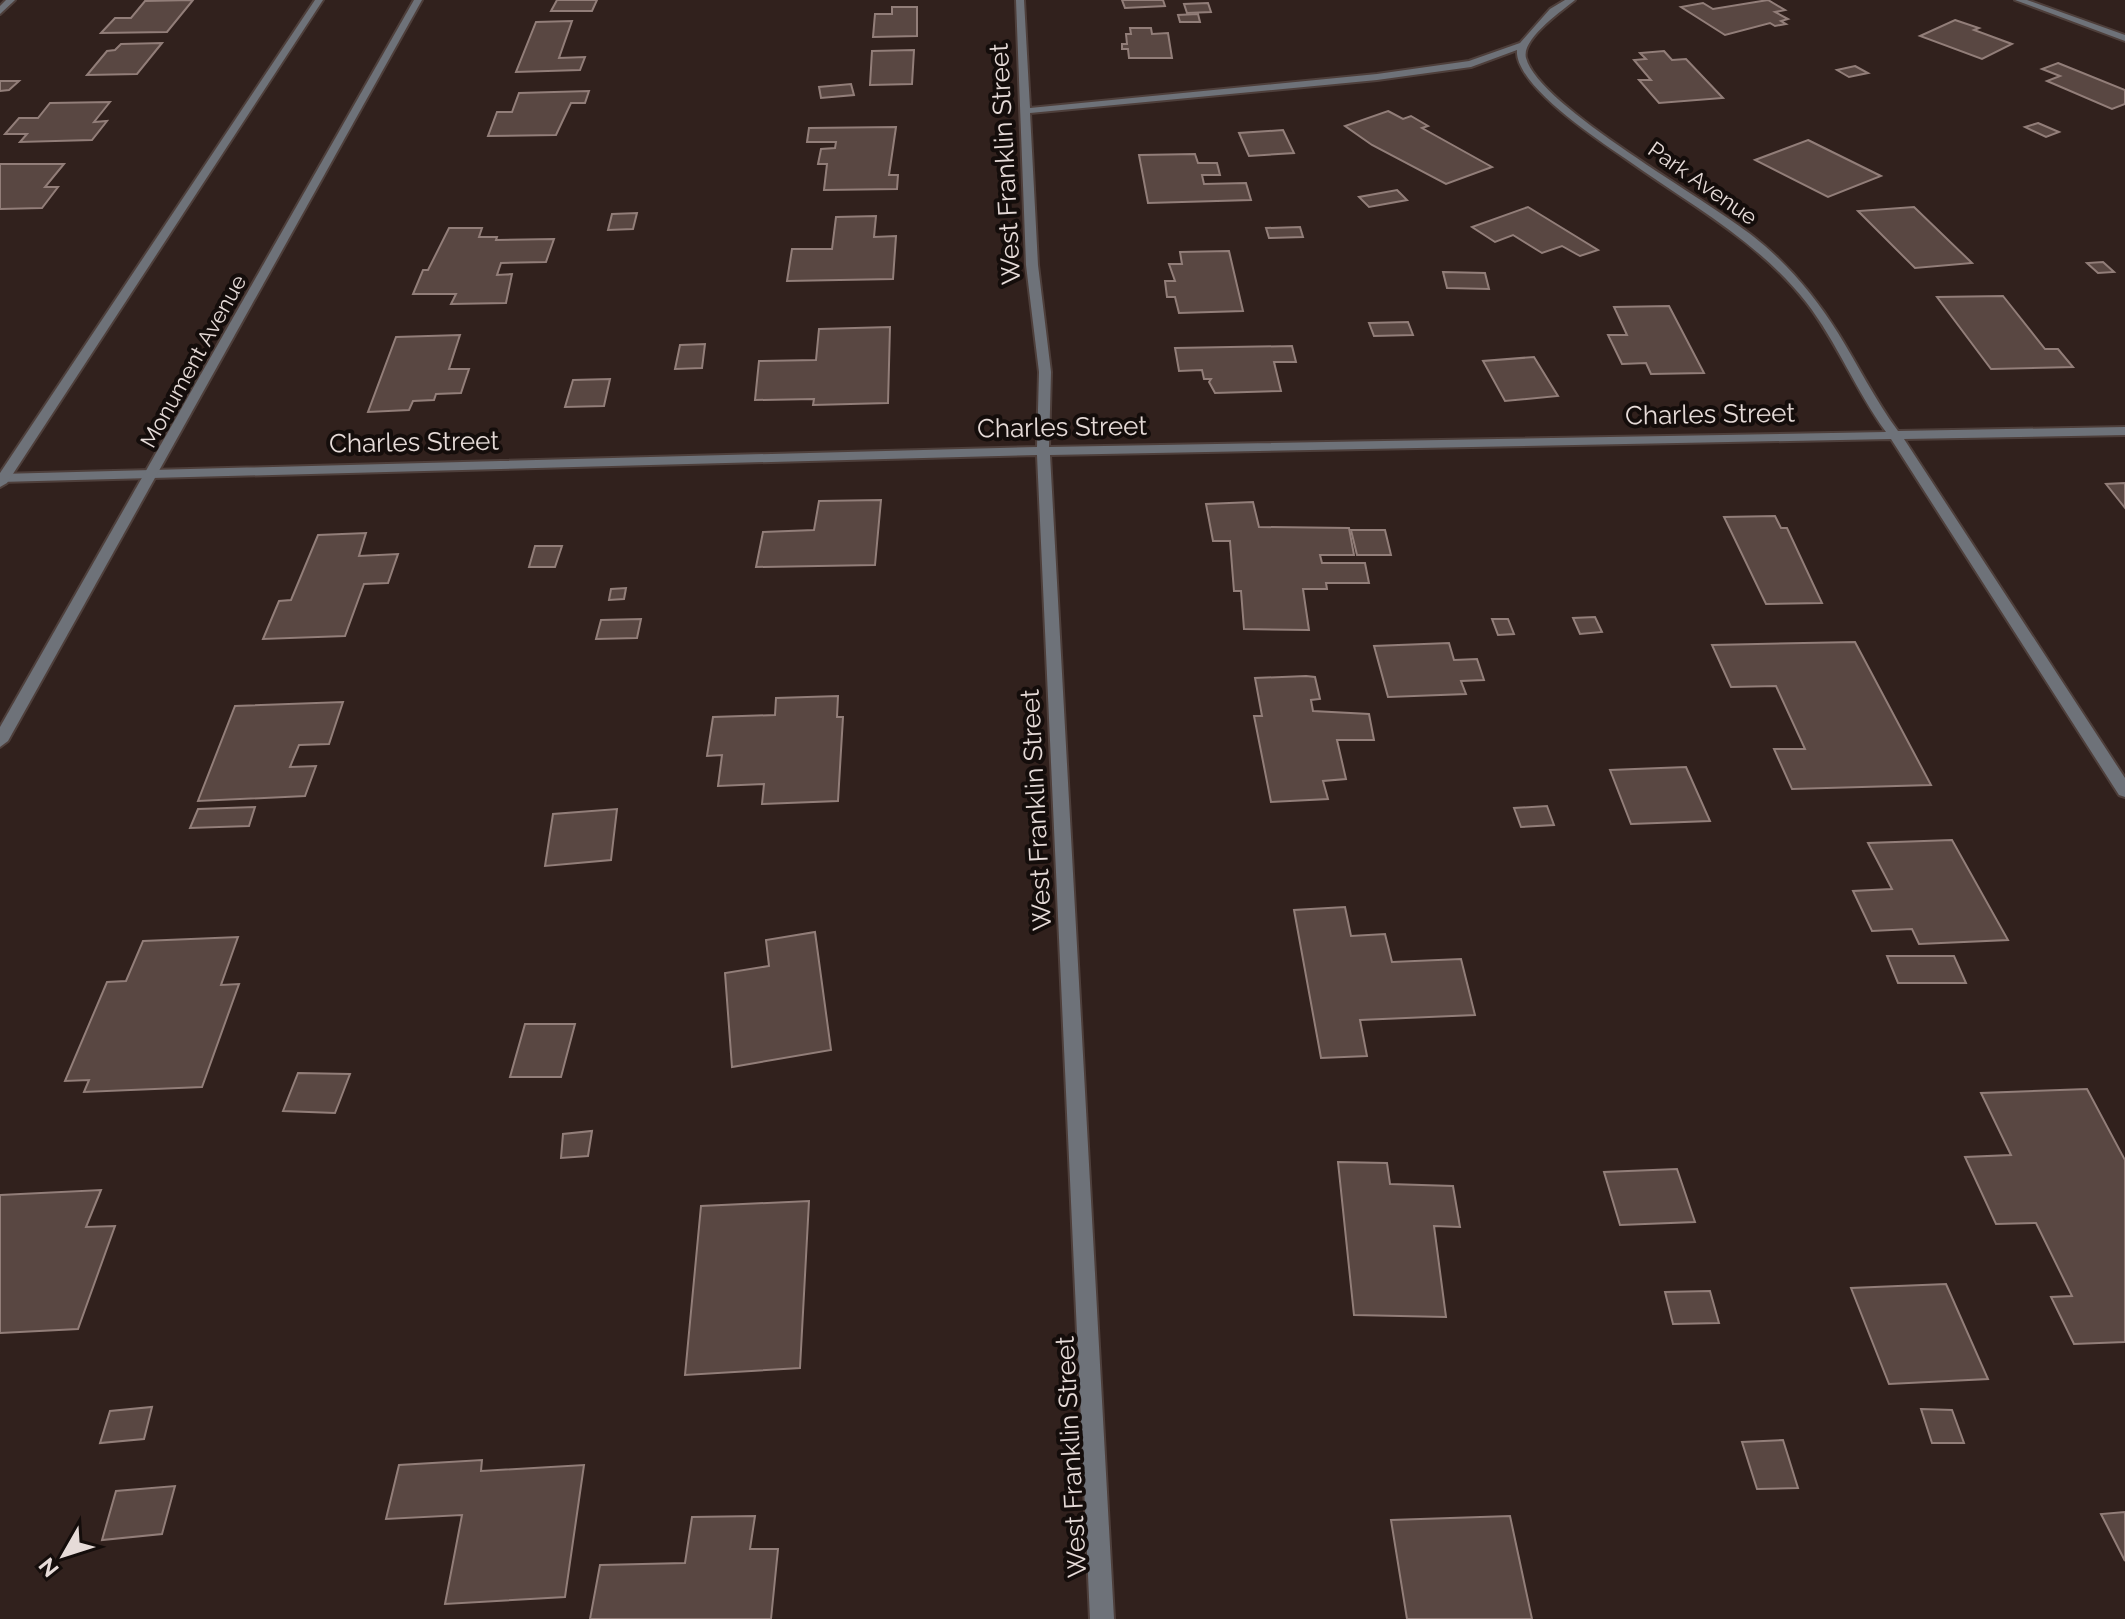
<svg xmlns="http://www.w3.org/2000/svg" width="2125" height="1619" font-family="Raleway,sans-serif">
<style>
.building{fill:#594742;stroke:#927e79;stroke-width:2}
.lines{fill:none;stroke-linecap:round;stroke-linejoin:round}
.service-casing{stroke:#4e3f3b;stroke-width:4}
.minor-casing{stroke:#4e3f3b;stroke-width:4}
.tertiary-casing{stroke:#4e3f3b;stroke-width:4}
.service{fill:#6e7279;fill-rule:evenodd}
.minor{fill:#6e7279;fill-rule:evenodd}
.tertiary{fill:#6e7279;fill-rule:evenodd}
.labels{text-anchor:middle;dominant-baseline:central;stroke-width:8;stroke-linejoin:round;paint-order:stroke}
.far-street-label{font-size:22px;fill:#e6dbd8;stroke:#140d0b}
.street-label{font-size:26px;fill:#e6dbd8;stroke:#140d0b}
</style>
<rect width="100%" height="100%" fill="#31211d"/>
<!-- building -->
<g class="building">
<path d="M193 0 167 32 101 33 115 18H131L145 1Z"/>
<path d="M557 0H597L592 11H551Z"/>
<path d="M1122 0H1163L1165 6 1125 8Z"/>
<path d="M1768 0 1785 10 1775 12 1788 19 1781 21 1786 24 1775 26 1770 23 1725 35 1681 7 1703 3 1713 9Z"/>
<path d="M1208 3 1211 12 1187 13 1184 4Z"/>
<path d="M892 7H917V36L873 37 875 14H892Z"/>
<path d="M1198 14 1200 22H1180L1178 15Z"/>
<path d="M1955 20 1979 28 1974 30 2012 44 1982 59 1920 36Z"/>
<path d="M572 21 559 58 585 57 580 70 516 72 536 22Z"/>
<path d="M1130 28H1151L1152 34 1168 33 1172 58H1129L1128 49H1122V44H1127L1126 34H1131Z"/>
<path d="M162 43 137 74 87 75 107 51 115 50 121 44Z"/>
<path d="M914 50 912 84 870 85 872 51Z"/>
<path d="M1664 51 1672 60 1686 59 1723 98 1659 103 1639 80H1651L1634 60 1646 59 1640 53Z"/>
<path d="M2058 63 2125 90V104L2112 109 2047 81 2060 76 2042 69Z"/>
<path d="M1855 66 1868 73 1849 77 1837 70Z"/>
<path d="M0 81H19L9 90 0 91Z"/>
<path d="M851 84 854 95 821 98 819 87Z"/>
<path d="M589 91 585 103H571L556 135 488 136 497 112H512L519 93Z"/>
<path d="M110 102 94 122 107 121 92 140 20 142 27 134H5L19 118H38L50 103Z"/>
<path d="M1388 111 1403 119 1411 116 1428 126 1422 128 1492 167 1446 184 1372 145 1345 126Z"/>
<path d="M2038 123 2059 132 2046 137 2025 127Z"/>
<path d="M896 127 889 175H898L897 189 824 190 827 164H818L821 149 835 148 836 142H807L809 128Z"/>
<path d="M1283 130 1294 153 1249 156 1239 133Z"/>
<path d="M1808 140 1881 176 1828 197 1755 160Z"/>
<path d="M1195 154 1198 163H1217L1220 175H1202L1204 184 1246 183 1251 200 1148 203 1139 155Z"/>
<path d="M0 164H64L45 187H58L42 208 0 209Z"/>
<path d="M1397 190 1407 200 1369 207 1359 197Z"/>
<path d="M1528 207 1598 250 1580 256 1562 246 1542 253 1513 235 1495 242 1472 227Z"/>
<path d="M1914 207 1972 263 1915 268 1858 211Z"/>
<path d="M637 213 633 229 608 230 612 214Z"/>
<path d="M876 216 874 237 896 236 893 279 787 281 792 249H832L836 217Z"/>
<path d="M1300 227 1303 237 1269 238 1266 228Z"/>
<path d="M449 228H482L479 237H497L496 240 554 239 546 262 501 263 497 275 512 274 506 303 451 304 456 294H413L423 270H428Z"/>
<path d="M1229 251 1243 311 1179 313 1175 297H1167L1165 281H1175L1169 264H1182L1180 252Z"/>
<path d="M2103 262 2114 272 2098 273 2087 263Z"/>
<path d="M1443 272 1485 273 1489 289 1447 288Z"/>
<path d="M2003 296 2045 349H2058L2073 367 1991 369 1937 297Z"/>
<path d="M1669 306 1704 373 1651 374 1646 363 1622 364 1608 335H1627L1614 307Z"/>
<path d="M1408 322 1413 335 1374 336 1369 323Z"/>
<path d="M890 327 888 403 813 405 814 399 755 400 759 361 816 360 819 329Z"/>
<path d="M460 335 449 369H469L461 393 436 394 434 400 413 401 409 410 368 412 396 337Z"/>
<path d="M705 344 702 368 675 369 680 345Z"/>
<path d="M1292 346 1296 362H1274L1281 391 1215 393 1209 382 1211 379H1204L1202 370 1179 371 1175 348Z"/>
<path d="M1534 357 1558 396 1505 401 1483 361Z"/>
<path d="M610 379 604 406 565 407 573 380Z"/>
<path d="M2125 483V508L2106 484Z"/>
<path d="M881 500 875 565 756 567 763 532 814 530 819 501Z"/>
<path d="M1253 502 1259 527 1349 528 1354 555H1320L1322 563H1365L1369 583H1326L1327 589H1303L1309 630 1244 629 1241 591H1234L1230 541H1213L1206 504Z"/>
<path d="M1775 516 1781 528H1787L1822 603 1766 604 1724 517Z"/>
<path d="M1351 530H1385L1391 555H1357Z"/>
<path d="M366 533 359 556 398 554 388 583 364 584 345 636 263 639 279 601 291 600 318 535Z"/>
<path d="M535 546H562L555 567H529Z"/>
<path d="M626 588 624 599 609 600 611 589Z"/>
<path d="M1595 617 1602 632 1580 634 1573 618Z"/>
<path d="M641 619 637 638 596 639 601 620Z"/>
<path d="M1492 619H1508L1514 634 1498 635Z"/>
<path d="M1855 642 1931 785 1792 789 1774 749H1805L1776 686 1731 687 1712 645Z"/>
<path d="M1449 643 1454 660 1477 659 1484 680 1461 681 1466 694 1388 697 1374 646Z"/>
<path d="M1306 676 1315 677 1320 699 1311 700 1313 711 1369 714 1374 740H1337L1346 779 1323 781 1328 799 1271 802 1254 716H1262L1255 678Z"/>
<path d="M838 696 837 717H843L838 801 762 804 764 784 718 786 722 755 707 756 713 717 775 715 776 698Z"/>
<path d="M343 702 329 744 299 745 290 767 316 766 305 796 198 801 235 706Z"/>
<path d="M1686 767 1710 821 1631 824 1610 770Z"/>
<path d="M1547 806 1554 825 1521 827 1514 808Z"/>
<path d="M255 807 249 826 190 828 198 809Z"/>
<path d="M617 809 611 860 545 866 553 814Z"/>
<path d="M1952 840 2008 940 1919 944 1912 929 1872 931 1853 891 1892 889 1868 843Z"/>
<path d="M1345 907 1351 936 1385 934 1392 962 1461 959 1475 1015 1360 1020 1367 1056 1321 1058 1294 910Z"/>
<path d="M815 932 831 1050 732 1067 725 973 769 966 766 940Z"/>
<path d="M238 937 221 985 239 984 202 1087 84 1092 89 1080 65 1081 107 982 126 981 143 941Z"/>
<path d="M1887 956H1954L1966 983H1898Z"/>
<path d="M525 1024H575L561 1077H510Z"/>
<path d="M298 1073 350 1074 335 1113 283 1111Z"/>
<path d="M2087 1089 2125 1160V1342L2074 1344 2051 1297 2072 1296 2036 1223 1996 1224 1965 1157 2011 1155 1981 1093Z"/>
<path d="M592 1131 588 1156 561 1158 563 1134Z"/>
<path d="M1338 1162 1387 1163 1390 1184 1453 1186 1460 1227 1434 1226 1446 1317 1354 1315Z"/>
<path d="M1677 1169 1695 1222 1620 1225 1604 1172Z"/>
<path d="M101 1190 86 1227 115 1226 78 1329 0 1333V1195Z"/>
<path d="M809 1201 800 1368 685 1375 701 1206Z"/>
<path d="M1946 1284 1988 1379 1889 1384 1851 1288Z"/>
<path d="M1710 1291 1719 1323 1673 1324 1665 1292Z"/>
<path d="M152 1407 144 1439 100 1443 110 1411Z"/>
<path d="M1921 1409 1952 1410 1964 1443H1932Z"/>
<path d="M1783 1440 1798 1488 1757 1489 1742 1442Z"/>
<path d="M482 1460 481 1471 584 1465 565 1597 445 1604 462 1515 386 1519 399 1465Z"/>
<path d="M175 1486 162 1534 102 1540 116 1491Z"/>
<path d="M2125 1512V1561L2101 1514Z"/>
<path d="M755 1516 750 1549H778L771 1619H590L600 1565 685 1563 692 1517Z"/>
<path d="M1510 1516 1532 1619H1407L1391 1520Z"/>
</g>
<g class="lines">
<defs>
<path id="service" d="M6 0H15L0 14V6Z"/>
<g id="minor">
<path d="M1016 0H1024L1030 108 1377 74 1469 61 1520 43 1550 9 1565 0H1575C1563 10 1521 39 1526 58 1539 107 1709 200 1754 237 1788 264 1815 296 1838 333 1858 365 1875 400 1898 431L2125 427V435L1904 439 2125 778V797L2119 795 1891 439 1050 455 1114 1619H1090L1037 455 0 482V474L1037 447 1039 372 1026 265ZM1517 50C1514 85 1600 141 1626 159 1689 204 1757 240 1806 302 1837 342 1856 391 1886 432L1049 447 1051 372 1038 265 1030 113 1377 80 1471 67Z"/>
<path d="M2015 0H2027L2125 35V41Z"/>
</g>
<g id="tertiary">
<path d="M315 0H323L7 483 0 487V473Z"/>
<path d="M414 0H422L8 741 0 747V727Z"/>
</g>
</defs>
<!-- service casing -->
<use href="#service" class="service-casing"/>
<!-- minor casing -->
<use href="#minor" class="minor-casing"/>
<!-- tertiary casing -->
<use href="#tertiary" class="tertiary-casing"/>
<!-- service -->
<use href="#service" class="service"/>
<!-- minor -->
<use href="#minor" class="minor"/>
<!-- tertiary -->
<use href="#tertiary" class="tertiary"/>
</g>
<g class="labels">
<!-- far-street labels -->
<g class="far-street-label">
<text transform="translate(1703 183) rotate(35)">Park Avenue</text>
<text transform="translate(193 361) rotate(-61)">Monument Avenue</text>
</g>
<!-- street labels -->
<g class="street-label">
<text transform="translate(1005 164) rotate(-93)">West Franklin Street</text>
<text transform="translate(1710 414) rotate(-1)">Charles Street</text>
<text transform="translate(1062 427) rotate(-1)">Charles Street</text>
<text transform="translate(414 442) rotate(-1)">Charles Street</text>
<text transform="translate(1036 810) rotate(-93)">West Franklin Street</text>
<text transform="translate(1071 1457) rotate(-93)">West Franklin Street</text>
</g>
</g>
<!-- north arrow -->
<g transform="translate(64 1555) rotate(231)" stroke="#140d0b" stroke-width="6" paint-order="stroke">
<path d="M0-6L14 30L0 20L-14 30Z" fill="#e6dbd8"/>
<text y="-12" font-size="22" font-weight="bold" text-anchor="middle" fill="#e6dbd8">N</text>
</g>
</svg>
